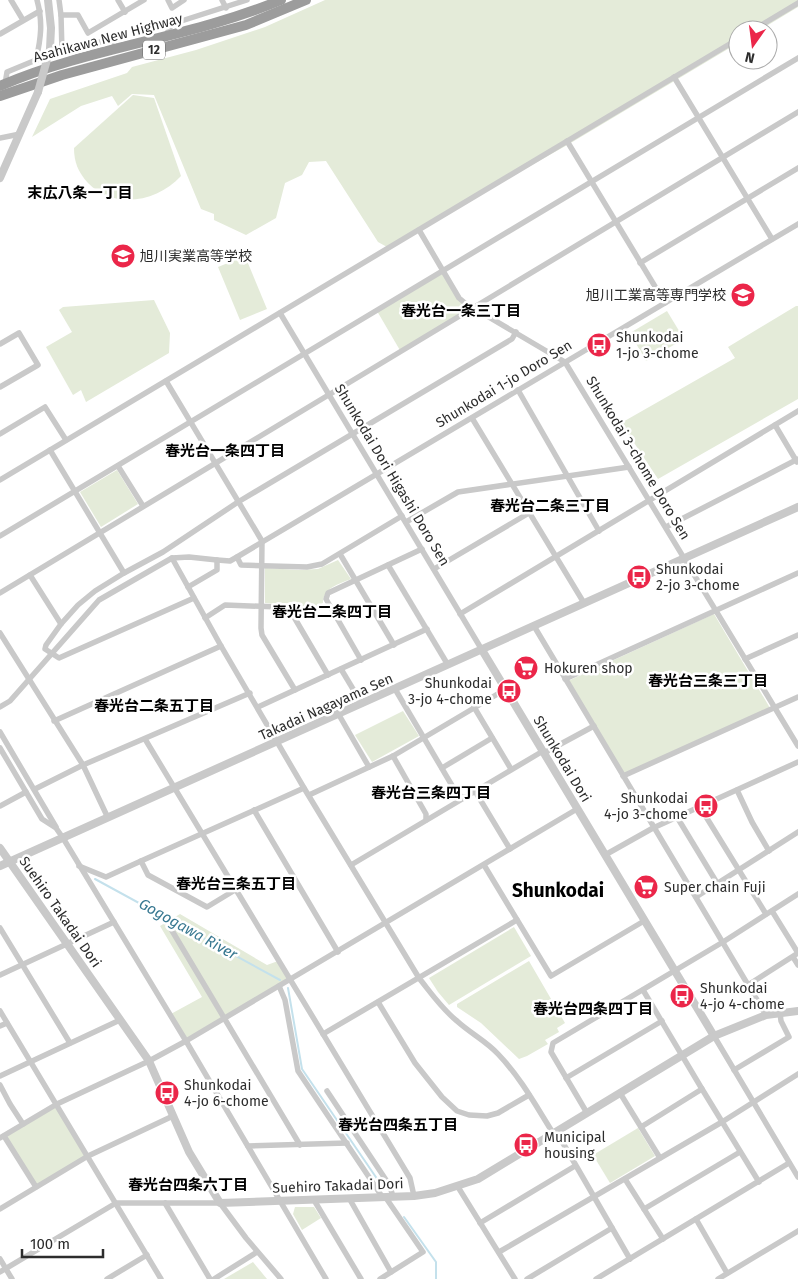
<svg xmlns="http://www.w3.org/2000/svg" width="798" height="1279" font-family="'Fira Sans','Noto Sans JP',sans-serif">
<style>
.green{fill:#e4ebd9}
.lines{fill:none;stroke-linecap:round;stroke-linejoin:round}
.stream{stroke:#c4e1ec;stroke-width:2}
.minor{stroke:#c9c9c9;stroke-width:5.5}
.tertiary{stroke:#c9c9c9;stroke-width:8}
.trunk{stroke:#9c9c9c;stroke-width:10}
.tertiary-bridge{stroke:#c9c9c9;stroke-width:8}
.labels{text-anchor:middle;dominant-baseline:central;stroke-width:5;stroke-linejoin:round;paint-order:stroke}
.shield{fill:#fff;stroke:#6b6b6b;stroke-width:1}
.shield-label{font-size:12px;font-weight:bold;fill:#2c2c2c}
.street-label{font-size:14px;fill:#2c2c2c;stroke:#fff}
.poi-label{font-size:14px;fill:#2c2c2c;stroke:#fff;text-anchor:start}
.neighbourhood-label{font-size:15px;font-weight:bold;fill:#000;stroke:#fff}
.water-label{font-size:15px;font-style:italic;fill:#387891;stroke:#fff}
.district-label{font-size:19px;font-weight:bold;fill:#000;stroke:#fff}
</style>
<rect width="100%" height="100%" fill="#fff"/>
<!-- green -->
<g class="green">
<path d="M325 0H798V7L760 30H738V43L569 144 387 247 378 242 326 161 309 162 302 175 285 183 276 218 246 235 214 220V214L201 209 154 95 132 94 118 106 112 96 81 106 32 137 50 99 127 73 132 67 196 50 265 27Z"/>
<path d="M133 95 154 98 181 176C157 202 114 210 88 183 78 172 74 162 74 148Z"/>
<path d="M245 256 267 309 240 320 218 267Z"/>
<path d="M443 271 459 298 473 308 401 352 377 311Z"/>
<path d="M154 300 170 333 169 353 86 402 81 390 73 395 46 347 72 332 59 310 63 307Z"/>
<path d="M796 306H798V399L658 479 621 423 735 358 728 347Z"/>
<path d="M667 311 684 339 646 361 630 333Z"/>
<path d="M117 470 138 504 101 527 80 492Z"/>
<path d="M338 560 351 579C339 584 323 588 323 603L298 616C288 605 279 604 265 603V568L299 570 318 569Z"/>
<path d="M714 614 770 708 624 774 568 681Z"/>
<path d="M403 711 419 736 372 762 355 735Z"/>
<path d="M180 914 267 965 278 961 290 979 186 1041 169 1015 202 997 160 926Z"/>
<path d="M514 927 531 956 449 1005 438 992 429 978Z"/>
<path d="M529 961 565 1023 557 1028 559 1032 545 1040 548 1044 527 1056 519 1059 481 1023 457 1007V1004Z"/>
<path d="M57 1104 88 1156 36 1187 4 1136Z"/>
<path d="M638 1128 655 1156 610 1183 593 1155Z"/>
<path d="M295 1207H314L321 1218 302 1230 293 1214Z"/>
<path d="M253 1262 267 1279H224Z"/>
</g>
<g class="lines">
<!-- stream -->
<g class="stream">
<path d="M95 879 280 980"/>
<path d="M288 988 302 1069 382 1186"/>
<path d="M404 1217 436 1262V1279"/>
</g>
<!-- minor -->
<g class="minor">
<path d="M11 0 23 20"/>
<path d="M59 0 61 15 62 52"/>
<path d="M118 0 125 12"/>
<path d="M168 0 172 8 184 0"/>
<path d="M222 0 226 8"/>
<path d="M61 15H78L88 33 144 0"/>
<path d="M753 30 798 3"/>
<path d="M0 34 40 11"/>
<path d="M166 35 172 24 247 0"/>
<path d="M36 60C41 38 43 22 37 0"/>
<path d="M674 77 772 239"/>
<path d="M5 84 7 72 36 60 111 39 117 49"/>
<path d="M0 138 20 134"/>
<path d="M567 141 665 303"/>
<path d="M419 230 459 298 465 303 565 362 798 746"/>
<path d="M640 263 798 168"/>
<path d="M280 313 482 650"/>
<path d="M0 344 19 333 38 365 0 387"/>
<path d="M166 381 262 541 261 628 262 635 295 690"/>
<path d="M518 390 599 531"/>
<path d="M472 418 584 603"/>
<path d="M775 425 797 462"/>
<path d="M0 434 45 407 66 440"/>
<path d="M50 450 124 573"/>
<path d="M118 466 143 506"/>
<path d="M0 480 738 39"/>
<path d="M406 522 458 492 629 467"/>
<path d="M666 527 798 459"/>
<path d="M0 536 798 58"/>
<path d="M340 554 394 645"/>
<path d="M237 557 241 565 307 567 322 564 402 516"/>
<path d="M172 558 221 646 304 788 419 978C431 993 442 1009 457 1021 470 1033 486 1041 498 1054 521 1078 536 1106 553 1133"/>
<path d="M388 565 448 665"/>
<path d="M434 569 529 513"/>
<path d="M30 575 61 624"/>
<path d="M188 587 217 570V560L230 561 237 557 798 224"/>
<path d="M0 593 798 112"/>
<path d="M194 598 59 658 45 649 46 645 61 624 78 605 95 591 124 573 163 552 238 502 512 339 516 332"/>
<path d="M460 614 798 411"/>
<path d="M205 618 225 605 278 607 287 611 294 617 328 675"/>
<path d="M534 626 766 1015"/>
<path d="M0 633 83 765 108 818"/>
<path d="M745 659 798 635"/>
<path d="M361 660 326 599 328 593 422 549"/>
<path d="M341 669 362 704"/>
<path d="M565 679 798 573"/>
<path d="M395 689 457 794 464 798"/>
<path d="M0 707 10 701 99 600 172 558 189 557 217 560"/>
<path d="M258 707 427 629"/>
<path d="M474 707 511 769"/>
<path d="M339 715 369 767"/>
<path d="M54 721 221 646"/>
<path d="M0 732 56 827"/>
<path d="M145 739 410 1178 414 1196"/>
<path d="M0 748 42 819 56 828 63 838 186 1041 326 1279"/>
<path d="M544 753 594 726"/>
<path d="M393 756 426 814V820"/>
<path d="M442 768 492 738"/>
<path d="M623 776 798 697"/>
<path d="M35 789 83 765 250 693"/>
<path d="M737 790 752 822 769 851"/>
<path d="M475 791 510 849"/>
<path d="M309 795 393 756 506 689"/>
<path d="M0 806 26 792"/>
<path d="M700 807 766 914"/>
<path d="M254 810 338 952"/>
<path d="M677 817 717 883"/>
<path d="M605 855 653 828 798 762"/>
<path d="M351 865 543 751"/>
<path d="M484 865 551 976 644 921"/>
<path d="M79 866 106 877 141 861"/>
<path d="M235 890 207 907 148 875 141 861 304 788"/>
<path d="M696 897 798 832"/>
<path d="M0 928 70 1043"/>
<path d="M171 929 300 1145"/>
<path d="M793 957 798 965"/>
<path d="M0 975 114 922"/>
<path d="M748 985 798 953 772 911"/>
<path d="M279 986 285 1000 298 1071 383 1198"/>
<path d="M643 990 702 1089 759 1182"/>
<path d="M378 1002 415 1063 442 1097 457 1111 469 1115 487 1116 498 1113 529 1095"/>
<path d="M0 1011 161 1279"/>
<path d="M0 1026 7 1023"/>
<path d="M323 1034 517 920"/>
<path d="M714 1036 798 1177"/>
<path d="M734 1070 789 1037 781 1021 780 1013"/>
<path d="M0 1076 120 1020"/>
<path d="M566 1078 662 1021"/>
<path d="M0 1085 10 1104 23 1124"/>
<path d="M327 1091 390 1186 393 1197"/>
<path d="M620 1093 660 1158"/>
<path d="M587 1113 551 1052 553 1043 723 942 798 894"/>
<path d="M641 1127 702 1089"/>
<path d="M556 1131 630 1259"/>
<path d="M4 1136 36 1187"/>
<path d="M0 1138 57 1104 149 1061 186 1041 577 809"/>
<path d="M248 1146 347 1143"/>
<path d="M625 1179 663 1239"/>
<path d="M458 1187 515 1279"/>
<path d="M349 1198 391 1272"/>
<path d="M314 1200 361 1279"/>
<path d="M165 1203 210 1279"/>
<path d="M0 1209 88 1156 173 1116"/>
<path d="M644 1209 740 1152"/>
<path d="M696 1219 727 1273"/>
<path d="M480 1223 575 1166"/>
<path d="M499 1252 722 1122 798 1074"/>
<path d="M0 1259 12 1279"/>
<path d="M0 1272 116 1203H220L246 1238 281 1279"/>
<path d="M107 1279 147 1255"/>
<path d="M214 1279 257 1252"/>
<path d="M380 1279 423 1252 386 1198"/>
<path d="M527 1279 612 1228"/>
<path d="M596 1279 789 1163"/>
<path d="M718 1279 798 1231"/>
</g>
<!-- tertiary -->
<g class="tertiary">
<path d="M48 0 51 28 50 49"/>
<path d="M0 178 38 92"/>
<path d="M482 650 714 1036"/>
<path d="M0 848 149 1061 189 1152 220 1203 414 1196 435 1193 478 1179 714 1036 766 1015 798 1011"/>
<path d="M0 866 798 507"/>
</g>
<!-- trunk -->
<g class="trunk">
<path d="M0 86C90 47 190 38 281 0"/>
<path d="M0 96 62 75 246 25 306 0"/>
</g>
<!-- tertiary-bridge -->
<path class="tertiary-bridge" d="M38 92 50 49"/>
</g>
<!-- icons -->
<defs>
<symbol id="school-disc" viewBox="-11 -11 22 22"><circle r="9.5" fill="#eb2649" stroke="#fff"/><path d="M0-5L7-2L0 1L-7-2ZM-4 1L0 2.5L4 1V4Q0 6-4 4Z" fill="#fff"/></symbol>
<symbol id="bus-disc" viewBox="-11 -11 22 22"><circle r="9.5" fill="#eb2649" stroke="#fff"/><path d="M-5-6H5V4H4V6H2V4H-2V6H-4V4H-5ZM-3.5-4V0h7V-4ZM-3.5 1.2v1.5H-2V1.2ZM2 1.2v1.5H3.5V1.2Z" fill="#fff"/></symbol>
<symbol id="supermarket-disc" viewBox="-11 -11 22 22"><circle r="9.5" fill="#eb2649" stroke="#fff"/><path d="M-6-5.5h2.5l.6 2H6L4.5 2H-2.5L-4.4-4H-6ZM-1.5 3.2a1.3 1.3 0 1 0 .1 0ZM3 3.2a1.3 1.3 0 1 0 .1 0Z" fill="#fff"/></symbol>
</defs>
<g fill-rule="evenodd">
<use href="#school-disc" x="109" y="242" width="28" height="28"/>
<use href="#school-disc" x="729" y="281" width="28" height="28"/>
<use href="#bus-disc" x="585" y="331" width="28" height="28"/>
<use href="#bus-disc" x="625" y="563" width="28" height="28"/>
<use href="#supermarket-disc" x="512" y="654" width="28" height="28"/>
<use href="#bus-disc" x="495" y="677" width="28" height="28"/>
<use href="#bus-disc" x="692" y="792" width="28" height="28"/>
<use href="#supermarket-disc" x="632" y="873" width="28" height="28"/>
<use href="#bus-disc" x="668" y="982" width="28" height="28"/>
<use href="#bus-disc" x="153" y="1079" width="28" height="28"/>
<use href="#bus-disc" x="512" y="1131" width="28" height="28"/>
</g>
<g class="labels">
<!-- shield labels -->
<rect class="shield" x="143" y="40.5" width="22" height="19" rx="4"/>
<g class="shield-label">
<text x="154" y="50">12</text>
</g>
<!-- street labels -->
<g class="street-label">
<text transform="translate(108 38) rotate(-15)">Asahikawa New Highway</text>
<text transform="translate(504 384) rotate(-31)">Shunkodai 1-jo Doro Sen</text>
<text transform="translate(638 458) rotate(59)">Shunkodai 3-chome Doro Sen</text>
<text transform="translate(392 475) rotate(59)">Shunkodai Dori Higashi Doro Sen</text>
<text transform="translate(326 707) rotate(-24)">Takadai Nagayama Sen</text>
<text transform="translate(562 759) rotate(59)">Shunkodai Dori</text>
<text transform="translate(60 912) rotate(55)">Suehiro Takadai Dori</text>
<text transform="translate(338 1186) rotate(-2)">Suehiro Takadai Dori</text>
</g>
<!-- poi labels -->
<g class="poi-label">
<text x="140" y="256">旭川実業高等学校</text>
<text x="726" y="295" text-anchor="end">旭川工業高等専門学校</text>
<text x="616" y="337">Shunkodai<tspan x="616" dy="16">1-jo 3-chome</tspan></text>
<text x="656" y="569">Shunkodai<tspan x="656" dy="16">2-jo 3-chome</tspan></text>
<text x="544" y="668">Hokuren shop</text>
<text x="492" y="683" text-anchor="end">Shunkodai<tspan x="492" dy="16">3-jo 4-chome</tspan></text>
<text x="688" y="798" text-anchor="end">Shunkodai<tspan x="688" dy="16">4-jo 3-chome</tspan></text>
<text x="664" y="887">Super chain Fuji</text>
<text x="700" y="988">Shunkodai<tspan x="700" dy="16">4-jo 4-chome</tspan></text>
<text x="184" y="1085">Shunkodai<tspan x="184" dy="16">4-jo 6-chome</tspan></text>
<text x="544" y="1137">Municipal<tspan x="544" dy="16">housing</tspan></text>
</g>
<!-- neighbourhood labels -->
<g class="neighbourhood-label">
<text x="80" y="193">末広八条一丁目</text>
<text x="461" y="311">春光台一条三丁目</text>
<text x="225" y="451">春光台一条四丁目</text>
<text x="550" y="506">春光台二条三丁目</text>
<text x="332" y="612">春光台二条四丁目</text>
<text x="708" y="681">春光台三条三丁目</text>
<text x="154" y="706">春光台二条五丁目</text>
<text x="431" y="793">春光台三条四丁目</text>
<text x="236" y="884">春光台三条五丁目</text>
<text x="593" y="1009">春光台四条四丁目</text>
<text x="398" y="1125">春光台四条五丁目</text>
<text x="188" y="1185">春光台四条六丁目</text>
</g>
<!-- water labels -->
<g class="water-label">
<text transform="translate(188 929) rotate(29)">Gogogawa River</text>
</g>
<!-- district labels -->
<g class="district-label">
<text x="558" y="890">Shunkodai</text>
</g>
</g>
<!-- north arrow -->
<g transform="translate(753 45) rotate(194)"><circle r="24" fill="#ffffff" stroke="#ababab"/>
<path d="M0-4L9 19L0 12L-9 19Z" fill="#eb2649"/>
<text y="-8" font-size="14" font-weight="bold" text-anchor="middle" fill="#2c2c2c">N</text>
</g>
<!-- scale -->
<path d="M22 1249v8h81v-8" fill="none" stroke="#2c2c2c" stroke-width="2.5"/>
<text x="30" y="1249" font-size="15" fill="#2c2c2c" stroke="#ffffff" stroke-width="4" paint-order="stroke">100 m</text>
</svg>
